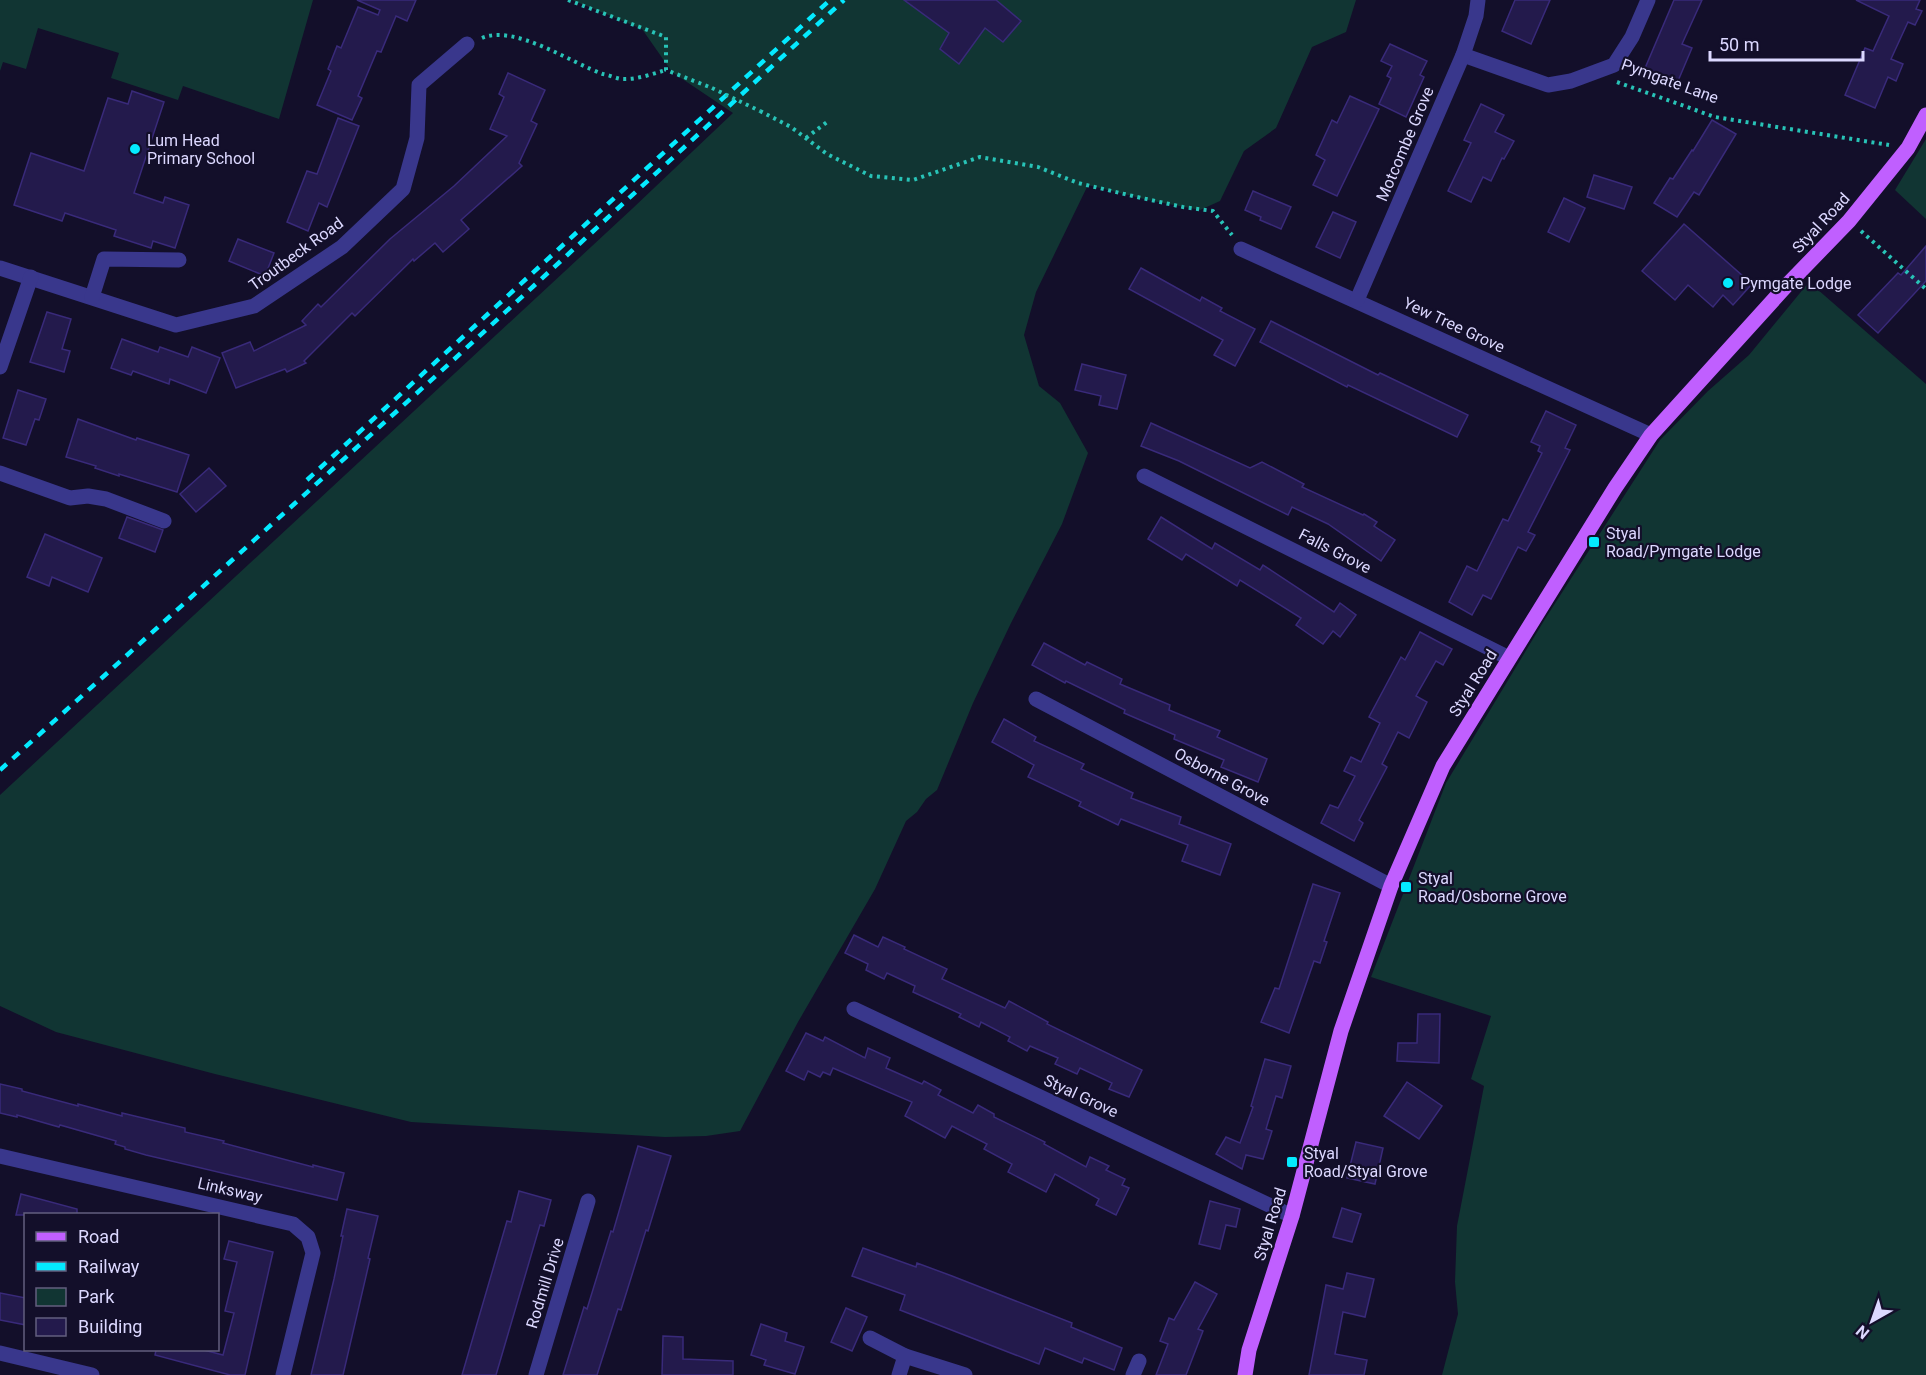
<svg xmlns="http://www.w3.org/2000/svg" width="1926" height="1375" font-family="Roboto,sans-serif">
<style>
.green{fill:#113533}
.building{fill:#231a4c;stroke:#392a7a;stroke-width:1.5}
.lines{fill:none;stroke-linecap:round;stroke-linejoin:round}
.path{stroke:#28c3b7;stroke-width:4;stroke-dasharray:3 4.5;stroke-linecap:butt}
.minor{stroke:#39378c;stroke-width:15}
.major{stroke:#c05fff;stroke-width:15}
.rail{stroke:#04eaff;stroke-width:4.5;stroke-dasharray:9 8;stroke-linecap:butt}
.path-bridge{stroke:#28c3b7;stroke-width:4;stroke-dasharray:3 4.5;stroke-linecap:butt}
.poi-dot{fill:#04eaff;stroke:#130f2a;stroke-width:2}
.labels{text-anchor:middle;dominant-baseline:central;stroke-width:4.5;stroke-linejoin:round;paint-order:stroke}
.street-label{font-size:16px;fill:#dcd8ff;stroke:#130f2a}
.poi-label{font-size:16px;fill:#dcd8ff;stroke:#130f2a;text-anchor:start}
</style>
<rect width="100%" height="100%" fill="#130f2a"/>
<!-- green -->
<g class="green">
<path d="M0 0H313L279 119 183 86 178 100 111 78 119 53 38 28 26 69 3 62 0 71Z"/>
<path d="M572 0H1356L1346 32 1312 47 1276 128 1244 151 1220 201 1200 210 1148 200 1088 185 1036 292 1024 335 1039 386 1060 403 1088 453 1062 524 1011 623 973 703 937 790 926 799 917 812 906 821 875 889 798 1022 740 1131 706 1136 665 1137 411 1122 215 1074 56 1032 0 1006V795L633 208 733 113 672 72 642 29Z"/>
<path d="M1926 139V219L1895 190Z"/>
<path d="M1809 282 1926 384V1375H1442L1458 1314 1455 1282 1457 1226 1484 1086 1471 1079 1491 1016 1371 977 1446 783 1545 619 1660 440 1708 391 1749 355Z"/>
</g>
<!-- building -->
<g class="building">
<path d="M357 0H416L407 21 396 16 381 52 377 51 358 96 362 98 352 120 317 105 331 71 328 69 337 46 341 48 358 7 378 15 380 10Z"/>
<path d="M904 0H996L1021 21 1003 42 985 28 959 64 940 49 949 33Z"/>
<path d="M1515 0H1550L1531 44 1502 31Z"/>
<path d="M1674 0H1702L1682 44 1692 48 1675 88 1643 73Z"/>
<path d="M1856 0H1920L1916 9 1922 11 1915 25 1908 22 1891 59 1903 64 1896 81 1888 77 1875 108 1845 95 1865 48 1873 51 1889 16Z"/>
<path d="M1390 44 1427 61 1420 75 1424 77 1406 117 1379 104 1391 78 1387 76 1392 66 1381 61Z"/>
<path d="M508 73 545 90 531 121 537 124 519 163 522 166 461 220 469 229 443 252 435 243 414 261 413 259 355 316 352 313 304 361 306 363 287 372 285 369 236 388 222 353 250 342 254 351 306 325 302 321 318 304 321 307 390 239 454 186 507 136 490 129 504 97 499 94Z"/>
<path d="M132 91 164 102 134 193 163 203 165 197 189 205 175 248 153 241 151 248 114 236 116 230 65 213 62 221 14 205 31 153 84 171 108 98 128 104Z"/>
<path d="M1350 96 1379 109 1337 196 1313 185 1325 160 1316 155 1332 120 1337 123Z"/>
<path d="M1481 104 1504 115 1495 132 1514 141 1504 159 1502 158 1491 181 1483 177 1471 202 1448 191 1471 143 1464 140Z"/>
<path d="M338 118 359 126 327 207 319 203 308 231 287 222 307 171 317 174Z"/>
<path d="M1712 120 1736 134 1699 195 1694 192 1677 217 1654 203 1670 178 1673 179 1692 150 1693 151Z"/>
<path d="M1594 175 1632 187 1624 209 1587 197Z"/>
<path d="M1253 191 1291 207 1281 229 1260 220 1261 217 1245 210Z"/>
<path d="M1564 198 1585 208 1569 242 1548 232Z"/>
<path d="M1333 212 1356 222 1340 258 1316 247Z"/>
<path d="M1684 224 1752 284 1733 305 1723 295 1713 307 1688 285 1675 300 1642 271Z"/>
<path d="M238 239 274 253 265 276 229 261Z"/>
<path d="M1926 246V281L1878 333 1858 315 1898 273 1901 275Z"/>
<path d="M1141 268 1200 301 1202 297 1222 308 1220 311 1255 329 1235 366 1214 355 1223 340 1129 289Z"/>
<path d="M47 312 71 319 62 349 70 351 64 372 30 362Z"/>
<path d="M1271 321 1378 375 1380 373 1468 415 1457 437 1348 385 1347 387 1260 342Z"/>
<path d="M122 339 158 352 160 347 188 357 192 347 220 358 206 393 170 379 169 384 133 371 131 375 111 368Z"/>
<path d="M1082 364 1126 375 1117 409 1099 405 1101 396 1075 390Z"/>
<path d="M18 390 46 399 39 420 35 419 26 445 3 438Z"/>
<path d="M1546 411 1576 425 1565 448 1570 450 1528 532 1535 535 1526 551 1518 547 1491 599 1483 595 1472 615 1449 602 1467 566 1477 571 1503 519 1508 521 1542 453 1538 451 1540 446 1531 442Z"/>
<path d="M78 419 136 440 137 438 189 455 177 492 119 474V476L95 468 96 466 66 457Z"/>
<path d="M1151 423 1250 468 1262 462 1304 484 1302 487 1363 515 1364 514 1377 522 1374 526 1395 540 1381 561 1328 524 1292 507 1288 515 1179 461 1141 446Z"/>
<path d="M209 468 226 486 196 512 180 494Z"/>
<path d="M127 517 163 530 155 552 119 538Z"/>
<path d="M1161 517 1212 549 1215 543 1260 570 1263 565 1334 612 1340 603 1356 615 1340 637 1333 631 1323 644 1296 625 1301 618 1240 580 1237 586 1186 554 1182 560 1148 539Z"/>
<path d="M45 534 102 558 88 592 52 577 49 586 27 577Z"/>
<path d="M1420 632 1452 649 1443 665 1436 661 1416 696 1427 702 1409 738 1398 732 1382 764 1387 767 1359 820 1363 823 1354 841 1321 823 1330 805 1338 808 1355 776 1344 771 1351 757 1361 762 1380 723 1369 717 1401 657 1405 660Z"/>
<path d="M1044 643 1085 665 1087 662 1122 679 1120 684 1170 705 1169 710 1220 731 1217 737 1267 759 1258 782 1221 767 1224 760 1174 739 1175 735 1124 713 1125 710 1066 681 1065 683 1032 665Z"/>
<path d="M1004 719 1036 737 1034 741 1084 764 1081 769 1133 793 1131 798 1181 817 1179 824 1231 844 1220 875 1182 861 1188 845 1121 819 1118 825 1079 806 1081 802 1028 777 1034 765 992 742Z"/>
<path d="M1313 884 1340 893 1324 941 1327 942 1320 963 1314 961 1289 1033 1261 1022 1275 988 1279 989Z"/>
<path d="M854 935 878 947 883 937 905 947 904 949 947 969 942 979 1005 1008 1009 1001 1048 1022 1047 1024 1142 1070 1129 1097 1109 1089 1112 1083 1080 1068 1077 1074 1055 1064 1058 1058 1030 1046 1027 1051 1008 1041 1010 1037 981 1022 979 1027 959 1017 961 1014 913 992 915 986 887 973 884 979 866 970 868 964 845 953Z"/>
<path d="M1418 1014H1440L1439 1063 1397 1061 1398 1043H1417Z"/>
<path d="M806 1033 823 1041 825 1037 865 1058 868 1048 890 1058 886 1068 922 1084 924 1081 941 1090 938 1095 973 1113 978 1105 994 1114V1117L1045 1142 1044 1144 1086 1167 1090 1157 1109 1166 1106 1170 1125 1179 1122 1185 1129 1188 1116 1215 1096 1205 1099 1199 1055 1174 1046 1192 1008 1172 1012 1164 984 1149 987 1144 952 1126 945 1138 905 1116 912 1102 833 1068 830 1075 823 1072 820 1077 808 1071 804 1080 786 1071Z"/>
<path d="M1265 1059 1291 1066 1282 1098 1276 1096 1266 1129 1272 1131 1263 1159 1246 1155 1242 1169 1216 1154 1226 1137 1240 1143 1253 1107 1251 1106Z"/>
<path d="M1407 1082 1442 1106 1419 1139 1384 1116Z"/>
<path d="M0 1084 22 1089V1091L78 1106V1104L122 1116V1113L185 1128V1132L224 1141 223 1143 313 1167V1165L344 1173 337 1200 146 1155 125 1149V1147L115 1144 116 1141 60 1125 59 1127 17 1115V1117L0 1113Z"/>
<path d="M1356 1142 1383 1148 1375 1184 1347 1178Z"/>
<path d="M638 1146 671 1156 648 1231 646 1230 621 1310 618 1309 597 1375H563L584 1307 587 1309 611 1231 613 1232Z"/>
<path d="M519 1191 551 1200 544 1226 540 1225 496 1375H462L507 1221 511 1222Z"/>
<path d="M21 1194 77 1209V1215H16Z"/>
<path d="M1210 1201 1240 1209 1236 1227 1226 1225 1220 1249 1199 1244Z"/>
<path d="M1342 1208 1361 1214 1352 1242 1333 1237Z"/>
<path d="M347 1209 378 1216 368 1258 370 1259 343 1375H311L334 1279 343 1236H341Z"/>
<path d="M229 1241 273 1252 245 1375H230L155 1355 156 1350H204L223 1355 234 1313 225 1311 237 1262 224 1259Z"/>
<path d="M863 1248 916 1267 917 1263 952 1276 1072 1323 1071 1327 1122 1348 1114 1370 1084 1358 1082 1363 1045 1348 1039 1364 900 1310 905 1295 852 1276Z"/>
<path d="M1347 1273 1374 1279 1365 1317 1343 1312 1335 1354 1367 1360 1364 1375H1309L1326 1285 1343 1289Z"/>
<path d="M1195 1282 1217 1294 1198 1329 1203 1331 1186 1375H1156L1168 1344 1160 1341 1169 1318 1174 1320Z"/>
<path d="M0 1293 26 1298V1325L0 1320Z"/>
<path d="M846 1308 867 1317 852 1351 831 1342Z"/>
<path d="M761 1324 787 1333 785 1341 804 1347 795 1374 764 1365 766 1360 751 1355Z"/>
<path d="M663 1336 683 1337V1359L733 1361V1375H662Z"/>
</g>
<g class="lines">
<!-- path -->
<g class="path">
<path d="M568 0 666 37V70L712 88"/>
<path d="M482 38C515 24 571 63 603 74 609 75 615 78 621 79 636 80 652 74 666 70"/>
<path d="M1617 82 1715 117 1889 145"/>
<path d="M760 111 791 127 827 154 871 176 913 180 980 157 1038 167 1078 183 1137 197 1183 207 1213 211 1232 235"/>
<path d="M806 138 827 122"/>
<path d="M1861 231 1926 289"/>
</g>
<!-- minor -->
<g class="minor">
<path d="M1463 55 1548 85 1571 81 1614 65 1632 37 1648 0"/>
<path d="M1241 249 1651 435"/>
<path d="M0 268 176 325 254 306 342 247 403 189 417 138 419 85 467 44"/>
<path d="M92 297 104 259 179 260"/>
<path d="M1357 300 1463 55 1476 16 1478 0"/>
<path d="M0 367 31 277"/>
<path d="M0 473 70 498 88 496 106 499 164 521"/>
<path d="M1144 476 1509 658"/>
<path d="M1036 699 1391 886"/>
<path d="M854 1009 1292 1216"/>
<path d="M0 1156 293 1224 308 1237 313 1253 283 1375"/>
<path d="M870 1338 905 1356"/>
<path d="M0 1353 92 1375"/>
<path d="M536 1375 588 1201"/>
<path d="M899 1375 905 1356 965 1375"/>
<path d="M1133 1375 1139 1361"/>
</g>
<!-- major -->
<path class="major" d="M1245 1375 1249 1350 1292 1216 1341 1031 1391 886 1443 766 1615 488 1651 435 1787 285 1849 221 1908 148 1926 115"/>
<!-- rail -->
<g class="rail">
<path d="M307 480 830 0"/>
<path d="M0 770 449 364 844 0"/>
</g>
<!-- path-bridge -->
<path class="path-bridge" d="M712 88 760 111"/>
</g>
<!-- markers -->
<g class="poi-dot">
<circle cx="135" cy="149" r="6"/>
<circle cx="1728" cy="283" r="6"/>
<rect x="1588" y="536" width="12" height="12" rx="3"/>
<rect x="1400" y="881" width="12" height="12" rx="3"/>
<rect x="1286" y="1156" width="12" height="12" rx="3"/>
</g>
<g class="labels">
<!-- street labels -->
<g class="street-label">
<text transform="translate(1670 81) rotate(20)">Pymgate Lane</text>
<text transform="translate(1405 144) rotate(-67)">Motcombe Grove</text>
<text transform="translate(1821 223) rotate(-47)">Styal Road</text>
<text transform="translate(296 254) rotate(-36)">Troutbeck Road</text>
<text transform="translate(1454 325) rotate(25)">Yew Tree Grove</text>
<text transform="translate(1335 551) rotate(27)">Falls Grove</text>
<text transform="translate(1473 683) rotate(-58)">Styal Road</text>
<text transform="translate(1222 777) rotate(28)">Osborne Grove</text>
<text transform="translate(1081 1096) rotate(25)">Styal Grove</text>
<text transform="translate(230 1190) rotate(13)">Linksway</text>
<text transform="translate(1270 1224) rotate(-73)">Styal Road</text>
<text transform="translate(545 1283) rotate(-73)">Rodmill Drive</text>
</g>
<!-- poi labels -->
<g class="poi-label">
<text x="147" y="140">Lum Head<tspan x="147" dy="18">Primary School</tspan></text>
<text x="1740" y="283">Pymgate Lodge</text>
<text x="1606" y="533">Styal<tspan x="1606" dy="18">Road/Pymgate Lodge</tspan></text>
<text x="1418" y="878">Styal<tspan x="1418" dy="18">Road/Osborne Grove</tspan></text>
<text x="1304" y="1153">Styal<tspan x="1304" dy="18">Road/Styal Grove</tspan></text>
</g>
</g>
<!-- legend -->
<rect x="24" y="1213" width="195" height="138" fill="#130f2a" stroke="#635f7f" stroke-width="1.5"/>
<rect x="36" y="1232" width="30" height="9" fill="#c05fff" stroke="#635f7f" stroke-width="1.5"/>
<text x="78" y="1243" font-size="18" fill="#dcd8ff">Road</text>
<rect x="36" y="1262" width="30" height="9" fill="#04eaff" stroke="#635f7f" stroke-width="1.5"/>
<text x="78" y="1273" font-size="18" fill="#dcd8ff">Railway</text>
<rect x="36" y="1288" width="30" height="18" fill="#113533" stroke="#635f7f" stroke-width="1.5"/>
<text x="78" y="1303" font-size="18" fill="#dcd8ff">Park</text>
<rect x="36" y="1318" width="30" height="18" fill="#231a4c" stroke="#635f7f" stroke-width="1.5"/>
<text x="78" y="1333" font-size="18" fill="#dcd8ff">Building</text>
<!-- north arrow -->
<g transform="translate(1872 1321) rotate(220)" stroke="#130f2a" stroke-width="4.5" paint-order="stroke">
<path d="M0-4.5L10 22L0 15L-10 22Z" fill="#dcd8ff"/>
<text y="-9" font-size="16" font-weight="bold" text-anchor="middle" fill="#dcd8ff">N</text>
</g>
<!-- scale -->
<path d="M1710 51v9h153v-9" fill="none" stroke="#dcd8ff" stroke-width="3"/>
<text x="1719" y="51" font-size="18" fill="#dcd8ff" stroke="#130f2a" stroke-width="4.5" paint-order="stroke">50 m</text>
</svg>
